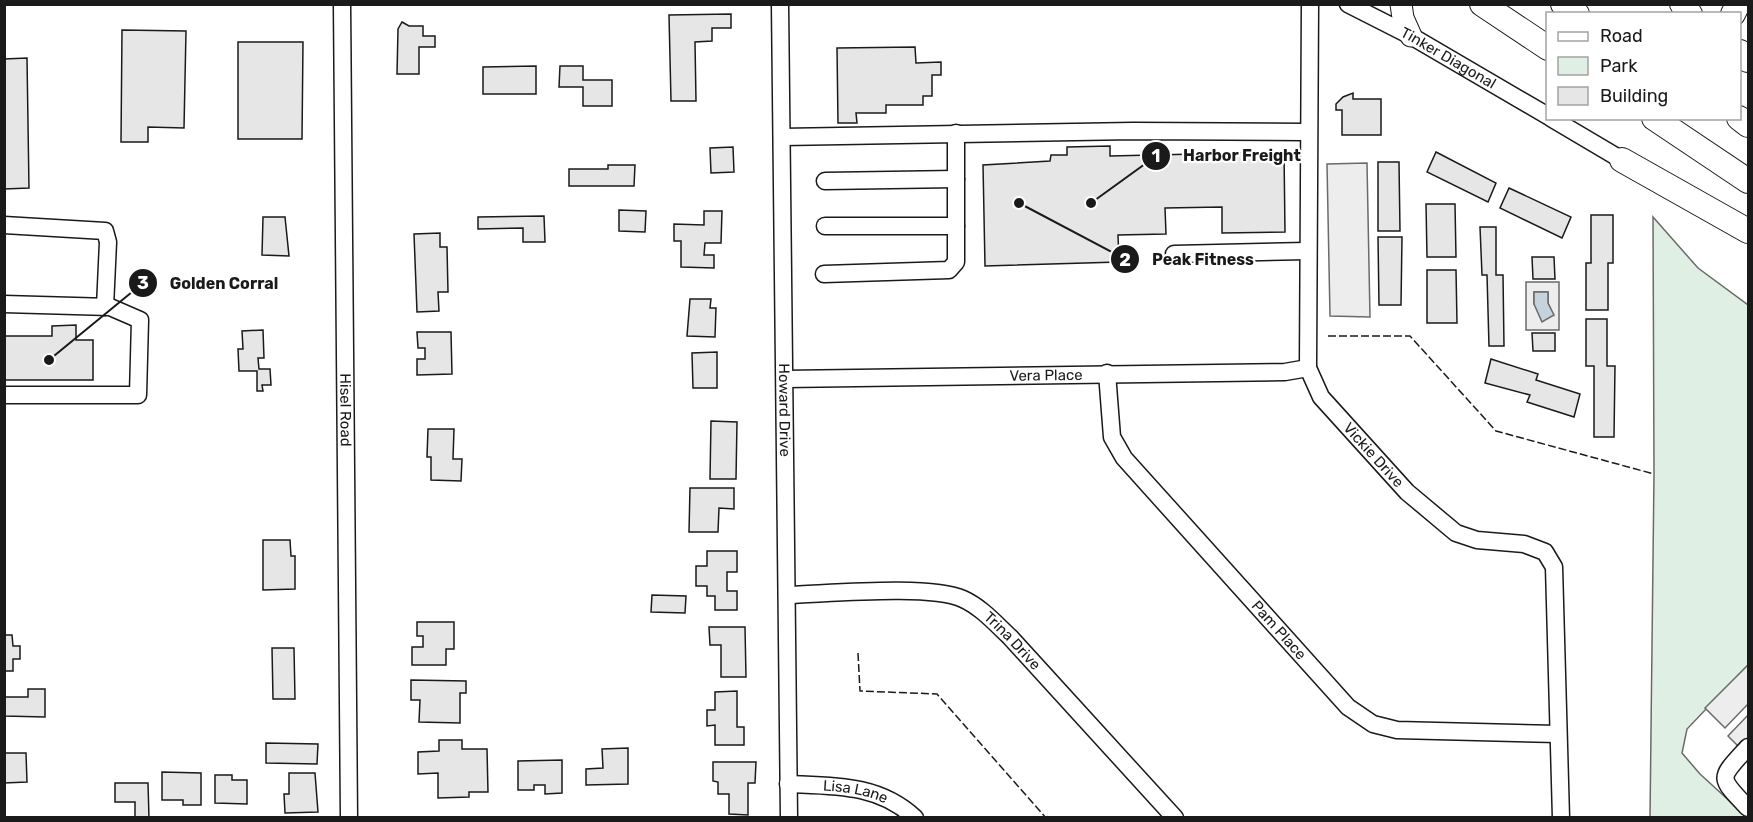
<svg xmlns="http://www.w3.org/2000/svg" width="1753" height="822" font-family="Rubik,sans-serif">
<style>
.green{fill:#e0efe3;stroke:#6a6a6a;stroke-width:1.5}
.parking{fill:#ededed;stroke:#6a6a6a;stroke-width:1.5;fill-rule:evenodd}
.water{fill:#c6d2dc;stroke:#6a6a6a;stroke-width:1.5}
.building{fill:#e6e6e6;stroke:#1a1a1a;stroke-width:1.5}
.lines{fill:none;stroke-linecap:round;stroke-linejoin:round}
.minor-casing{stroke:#1a1a1a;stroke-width:19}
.major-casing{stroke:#1a1a1a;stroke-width:23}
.highway-casing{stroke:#1a1a1a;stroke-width:26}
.minor{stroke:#fff;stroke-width:16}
.major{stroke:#fff;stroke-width:21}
.highway{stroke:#fff;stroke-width:24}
.fence{stroke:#1a1a1a;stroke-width:1.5;stroke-dasharray:8 3;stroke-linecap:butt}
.labels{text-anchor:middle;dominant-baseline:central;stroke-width:4.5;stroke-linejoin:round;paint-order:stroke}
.street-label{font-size:15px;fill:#1a1a1a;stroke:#fff}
.leader{fill:none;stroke:#1a1a1a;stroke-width:2}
.callout-dot{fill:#1a1a1a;stroke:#fff;stroke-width:2}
.mark-label{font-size:18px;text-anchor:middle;font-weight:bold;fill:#fff}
.callout-label{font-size:16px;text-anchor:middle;font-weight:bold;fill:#1a1a1a;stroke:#fff;stroke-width:4.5;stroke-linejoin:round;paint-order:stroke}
</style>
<rect width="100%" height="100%" fill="#fff"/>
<!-- green -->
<path class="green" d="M1653 217 1698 268 1748 305V665L1687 729 1682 753 1700 774 1747 817 1650 818 1654 474Z"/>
<!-- parking -->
<g class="parking">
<path d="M1367 163 1370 317 1330 316 1327 164Z"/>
<path d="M1526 282H1559V330H1526ZM1534 292H1548V303L1553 315 1534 304Z"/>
<path d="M1748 665V704L1725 728 1705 708Z"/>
<path d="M1748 715V756L1728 736Z"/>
</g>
<!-- water -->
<path class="water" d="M1534 292H1548V303L1554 315 1542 322 1534 304Z"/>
<!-- building -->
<g class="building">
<path d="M731 14V28H712V41L695 42 696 101H671L669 15Z"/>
<path d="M402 22 409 26H423V36H435V47H419V74H397L398 29Z"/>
<path d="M122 30 186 31 184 128 148 127V142H121Z"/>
<path d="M238 42H303L302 139H238Z"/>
<path d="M915 47 916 63 941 62V75H932V96H923V105H886V113H856L857 123H838L837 48Z"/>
<path d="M27 58 29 188 4 189V59Z"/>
<path d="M536 66V94H483V67Z"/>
<path d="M560 66H583V80H612V106H583V87H559Z"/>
<path d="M1353 93V99H1381V135H1342V110H1336V104L1343 97Z"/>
<path d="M1110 146V156L1284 152 1285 232 1222 233V207L1165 208 1166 234 1118 235 1119 262 985 266 983 165 1050 161 1051 155H1067V147Z"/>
<path d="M733 147 734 172 711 173 710 148Z"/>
<path d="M1436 152 1496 183 1488 202 1427 172Z"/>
<path d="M1378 162H1399L1400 231H1378Z"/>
<path d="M608 165H635L634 186H569V169H608Z"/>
<path d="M1509 188 1571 217 1562 238 1500 208Z"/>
<path d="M1426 204H1455L1456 257H1427Z"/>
<path d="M619 210 646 211 645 232 619 231Z"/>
<path d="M704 211H722L721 243H705L704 255H714V268L681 267V241H674V224L704 225Z"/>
<path d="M1591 215H1613V263H1608V310H1586V263H1591Z"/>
<path d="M544 216 545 242H523V228L478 229V217Z"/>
<path d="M263 217H285L289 256 262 255Z"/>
<path d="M1480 227H1496V275H1503L1504 346H1489L1487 275H1482Z"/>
<path d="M440 233V247H447L448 292H438L439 311 417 312 414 234Z"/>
<path d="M1378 237H1402L1401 305H1379Z"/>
<path d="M1532 257H1554L1555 279H1533Z"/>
<path d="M1427 270H1456L1457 323H1427Z"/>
<path d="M690 299H711L710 308H716L715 337 687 336Z"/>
<path d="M1586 319H1607V366H1615L1614 437H1594V366H1586Z"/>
<path d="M76 325V340H93V380H4V336H52V326Z"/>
<path d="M263 330 264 358H258L259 369H270L271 385H262L263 391H257V371H239L238 349H243L242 331Z"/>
<path d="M417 332H451L452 374 417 375V359H425V348H418Z"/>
<path d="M1532 333H1555V351H1533Z"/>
<path d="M717 352V388H693L692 353Z"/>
<path d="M1491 359 1538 374 1536 380 1580 394 1574 417 1527 402 1530 395 1485 383Z"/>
<path d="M711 421 737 422 736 479H710Z"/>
<path d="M428 429H454L453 459H462L461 481 431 480V457H427Z"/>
<path d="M690 488H734V509L719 508 718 532H689Z"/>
<path d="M263 540H290L291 556H295V589L263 590Z"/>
<path d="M707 551H737V572H727V591H737V610H715V596H707V586H696V566H707Z"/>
<path d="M652 595 686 596 685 613 651 612Z"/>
<path d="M417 622H454V649H446V665H412V647H423V636H417Z"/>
<path d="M709 627H745L746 677H721V645H710Z"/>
<path d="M4 628 5 635H12L13 646H20V659H13V671H4Z"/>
<path d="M272 648H294L295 699H273Z"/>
<path d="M411 680 466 681V693H460V723L419 722 420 700H411Z"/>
<path d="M28 689H45V717L4 716V697H28Z"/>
<path d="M737 691V727H744V745H715V725L707 726V710H715V692Z"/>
<path d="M439 740H462V749H487L488 792H469V797L438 798V773L418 774V752L439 751Z"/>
<path d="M266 743 318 744 317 764 266 763Z"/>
<path d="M628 748V784L586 785V769L603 768 602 749Z"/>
<path d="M4 753H26L27 782 4 783Z"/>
<path d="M562 760V793L545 794V785H534V790H518V761Z"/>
<path d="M713 762H756L755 783H748V815L729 814V794H718V782L713 781Z"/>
<path d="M162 772 201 773V805H183V800H162Z"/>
<path d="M289 773H315L318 812 285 813 284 794H289Z"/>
<path d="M215 775H232V780H247V804L215 803Z"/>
<path d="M115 783H148L149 818H135V802H115Z"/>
</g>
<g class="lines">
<defs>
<g id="minor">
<path id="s1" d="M342 4 349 818"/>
<path id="s2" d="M780 4 789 818"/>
<path id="s3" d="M1310 4 1308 368 1321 397 1407 492 1456 533 1477 540 1524 544 1545 552 1554 567 1561 818"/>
<path id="s4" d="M1348 4 1411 36 1548 116"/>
<path d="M1551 118 1622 160"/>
<path d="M782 137 1133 131 1307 132"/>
<path d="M825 181 956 179"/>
<path d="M4 225 105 231 108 242 105 307"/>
<path d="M825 226H956"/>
<path d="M1174 254 1307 251"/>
<path d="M824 274 949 270 956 262V133"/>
<path d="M4 304 110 307 140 320 138 395H4"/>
<path id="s5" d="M1107 373 1112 437 1124 458 1348 707 1373 724 1397 730 1558 734"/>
<path id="s6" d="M785 379 1285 372 1308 368"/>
<path id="s7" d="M787 595C827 594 930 584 963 599 981 607 996 624 1010 637L1175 818"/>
<path d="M1748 747C1719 779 1717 776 1748 808"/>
<path id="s8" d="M788 784C834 786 879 784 915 818"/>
</g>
<path id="major" d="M1401 4 1403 18 1411 36"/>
<g id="highway">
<path d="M1482 4 1548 48"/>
<path d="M1563 4 1577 14"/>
<path d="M1682 4 1690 14"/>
<path d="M1733 14 1738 4"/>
<path d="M1740 52 1748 60"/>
<path d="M1654 118 1748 181"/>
<path d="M1739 118 1748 125"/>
<path d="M1622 160 1748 231"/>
</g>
</defs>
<!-- minor casing -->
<use href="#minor" class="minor-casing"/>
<!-- major casing -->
<use href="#major" class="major-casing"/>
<!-- highway casing -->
<use href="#highway" class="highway-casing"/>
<!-- minor -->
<use href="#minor" class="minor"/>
<!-- major -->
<use href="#major" class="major"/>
<!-- highway -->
<use href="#highway" class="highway"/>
<!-- fence -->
<g class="fence">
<path d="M1328 336H1410L1496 431 1654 474"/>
<path d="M858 653 860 691 937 694 1046 818"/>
</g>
</g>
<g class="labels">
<!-- street labels -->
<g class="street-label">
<text stroke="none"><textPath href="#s4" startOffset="114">Tinker Diagonal</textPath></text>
<text stroke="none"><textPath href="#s6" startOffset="261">Vera Place</textPath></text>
<text stroke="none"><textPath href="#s1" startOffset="406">Hisel Road</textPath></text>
<text stroke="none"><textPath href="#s2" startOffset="406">Howard Drive</textPath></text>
<text stroke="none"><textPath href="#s3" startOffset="474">Vickie Drive</textPath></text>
<text stroke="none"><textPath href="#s5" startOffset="320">Pam Place</textPath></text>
<text stroke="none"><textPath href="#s7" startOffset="242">Trina Drive</textPath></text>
<text stroke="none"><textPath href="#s8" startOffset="68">Lisa Lane</textPath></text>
</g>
</g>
<!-- callouts -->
<path class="leader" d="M1091 203L1156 156M1019 203L1125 259M49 360L143 283"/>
<g class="callout-dot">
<circle cx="1091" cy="203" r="6"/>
<circle cx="1019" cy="203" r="6"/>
<circle cx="49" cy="360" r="6"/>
<circle cx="1156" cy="156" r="15"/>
<circle cx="1125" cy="259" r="15"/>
<circle cx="143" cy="283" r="15"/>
</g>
<g class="mark-label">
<text x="1156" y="162">1</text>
<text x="1125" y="266">2</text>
<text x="143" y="289">3</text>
</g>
<g class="callout-label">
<text x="1242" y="161">Harbor Freight</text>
<text x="1203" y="265">Peak Fitness</text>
<text x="224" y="289">Golden Corral</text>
</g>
<!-- border -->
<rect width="1753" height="822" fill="none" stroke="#1a1a1a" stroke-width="12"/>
<!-- legend -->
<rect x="1546" y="12" width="195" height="108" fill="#ffffff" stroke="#a3a3a3" stroke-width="1.5"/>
<rect x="1558" y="32" width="30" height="9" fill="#ffffff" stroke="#a3a3a3" stroke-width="1.5"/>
<text x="1600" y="42" font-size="18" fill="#1a1a1a">Road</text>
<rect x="1558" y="57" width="30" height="18" fill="#e0efe3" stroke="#a3a3a3" stroke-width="1.5"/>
<text x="1600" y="72" font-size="18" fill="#1a1a1a">Park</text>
<rect x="1558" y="87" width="30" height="18" fill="#e6e6e6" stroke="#a3a3a3" stroke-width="1.5"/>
<text x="1600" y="102" font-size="18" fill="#1a1a1a">Building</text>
</svg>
